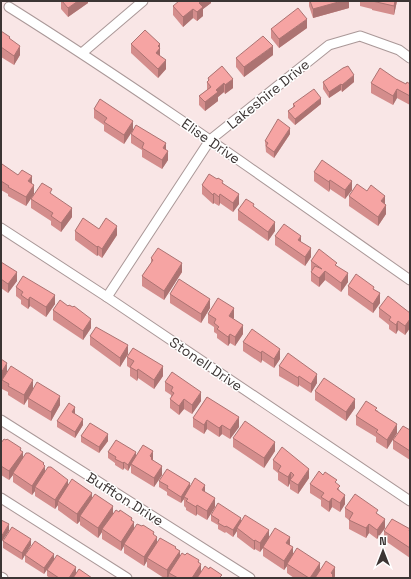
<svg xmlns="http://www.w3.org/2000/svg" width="411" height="579" font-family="'Space Grotesk',sans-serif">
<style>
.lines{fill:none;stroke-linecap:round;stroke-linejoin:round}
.street-casing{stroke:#aa9898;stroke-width:11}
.street{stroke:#fff;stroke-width:9}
.wall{fill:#d48d8c}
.shaded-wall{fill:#ac7372}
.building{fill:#f6a4a3;stroke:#ac7372}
.labels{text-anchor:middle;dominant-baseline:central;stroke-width:3;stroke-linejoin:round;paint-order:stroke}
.street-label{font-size:14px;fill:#3c3534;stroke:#fff}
</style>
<rect width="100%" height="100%" fill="#f9e6e6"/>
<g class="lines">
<defs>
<g id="street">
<path d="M9 7C146 93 277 187 410 280"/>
<path d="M82 53 143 1"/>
<path d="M1 228 107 297 410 501"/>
<path d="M107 297 210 140 329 45 360 36 399 50 410 58"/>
<path d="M1 420 250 578"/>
<path d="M1 498 127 578"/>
<path d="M1 577 3 578"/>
</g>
</defs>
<!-- street casing -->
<use href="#street" class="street-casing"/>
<!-- street -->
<use href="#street" class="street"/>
</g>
<!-- wall -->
<g class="wall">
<path d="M61 1H88V3L68 17 61 9Z"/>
<path d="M211 1V3L203 9V16L197 21 193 18 183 27 173 15V6Z"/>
<path d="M309 1H349V8L313 18 309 6Z"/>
<path d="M360 1H397L394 15 372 10V9L360 6Z"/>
<path d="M307 28 279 48 271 38V29Z"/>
<path d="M1 31 10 39 20 55 14 65 1 57Z"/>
<path d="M131 44 160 48V56L166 69 158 78 131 53Z"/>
<path d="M273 55 244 77 236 67V58Z"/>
<path d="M222 66 233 88 225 94 224 92 218 97V101L205 111 199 105V96L207 90V82H208V78Z"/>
<path d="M396 79 406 84H410V105L397 98 393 105 371 93V83Z"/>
<path d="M323 82H354L342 92 341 90 329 98 323 89Z"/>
<path d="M293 104H321L295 125 288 118V111L293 108Z"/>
<path d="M94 109 133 130 124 144 104 131V125L94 118Z"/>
<path d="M131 134 166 149 168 160 162 169 142 157V150L131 143Z"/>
<path d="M290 134 274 158 266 152 265 141Z"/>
<path d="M1 166 32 184 34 194 26 206 8 196V194L1 190Z"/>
<path d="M314 172 352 190 345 199 330 189 329 192 314 181Z"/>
<path d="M223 183 239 204 233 212 220 203 219 206 214 203 213 204 202 194V185Z"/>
<path d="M52 195 72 217 61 232 51 225V221L31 208V199Z"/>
<path d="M349 196 385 204 386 214 378 226 349 206Z"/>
<path d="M254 207 275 231 268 241 238 220V210Z"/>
<path d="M99 229 117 235 102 258 98 255 97 256 75 240V231Z"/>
<path d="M275 236 301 242 311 257 305 266 275 245Z"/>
<path d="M151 258 182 272 164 300 142 286V276L151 263Z"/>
<path d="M311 261 337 266 348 282 341 292 325 280 319 287 311 281V272L312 271 311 270Z"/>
<path d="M1 262 17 281 8 293 1 288Z"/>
<path d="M348 286 374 289 380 303 373 313 348 295Z"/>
<path d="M16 287 55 304 46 317 30 306 28 309 21 304V300L16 296Z"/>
<path d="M170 294 210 308 201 323 170 303Z"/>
<path d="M68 306 91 328 83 340 53 320V310Z"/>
<path d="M379 308 410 313V328L405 335 398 330 396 334 389 329V325L379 317Z"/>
<path d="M208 314 234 318 233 319 243 334 235 346 230 343 228 346 217 338V334L214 332V327L208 323Z"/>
<path d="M90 336 128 354 120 367 90 345Z"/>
<path d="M243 342 280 359 274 368 262 360 261 363 243 351Z"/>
<path d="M127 357 163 376 154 389 138 378 137 381 130 376V368L127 366Z"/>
<path d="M279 366 317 383 311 393 299 385 298 387 279 376Z"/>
<path d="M7 372 60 405 51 421 28 407V399L24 405 8 395V392L2 389V380L1 382Z"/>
<path d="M165 382 201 401 192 414 184 409 179 415 170 408V399L171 398V395L165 391Z"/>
<path d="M315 391 355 408 346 421 315 400Z"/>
<path d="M207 397 239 427 230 439 222 434 219 437 207 429 204 434 193 427V418Z"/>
<path d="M377 410 397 433 387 449 376 442V437L356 425V416Z"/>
<path d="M75 413V414L83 425 75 438 57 427V421Z"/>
<path d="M410 430V460L393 449V440Z"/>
<path d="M81 436 108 441 99 453 81 442Z"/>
<path d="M233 438 275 451 264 468 233 447Z"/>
<path d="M1 443 21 451 23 459 44 465 45 472 68 485 92 497 113 513 132 520 134 529 154 535 157 543 176 549 180 556 199 563 201 572 223 578H169V576L168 578H164L147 567V561L144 566 124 553V546L121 551 102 539V532L98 538 80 525V521L77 524 58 510V505L55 509 35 496V491L32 495 13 482V475L9 480 1 475Z"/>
<path d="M108 452 153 460 162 475 154 487 131 473V465L128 471 124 468 123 470 115 465V463L108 458Z"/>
<path d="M273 460 309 478 298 494 290 489V483L288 487 278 480V473L273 469Z"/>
<path d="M159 481 190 487 205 492 215 507 207 520 197 514 196 516 186 510V508L184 506V499L181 503 167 495V492L159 487Z"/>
<path d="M310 484H337L345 504 340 512 332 507 329 512 321 506V500L310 493Z"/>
<path d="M345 508 378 514 385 528 377 539 369 533 366 538 349 529V520L345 517Z"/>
<path d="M211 515 241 521 269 538 290 545 293 554 320 570 335 576 334 578H335H294L287 573V566L284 570 263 556V548L260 552 255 549 254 550 237 537V531L233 537 226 532 225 533 218 529V525L211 521Z"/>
<path d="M410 529V558L384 540V531Z"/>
<path d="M3 541 31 545 22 560 3 548Z"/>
<path d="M54 554 44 574 25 562V555Z"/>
<path d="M47 570 76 574 73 578H50L47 576Z"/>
</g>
<!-- shaded-wall -->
<g class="shaded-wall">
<path d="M78 1H88V3L68 17V8Z"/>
<path d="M201 1H211V3L203 9V16L197 21V12L199 3Z"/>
<path d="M342 1H349V8L313 18V9Z"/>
<path d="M395 1H397L394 15V6Z"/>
<path d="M193 9V18L183 27V17Z"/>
<path d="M307 19V28L279 48V39Z"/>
<path d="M160 44V49V48V57L156 53 158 46Z"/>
<path d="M20 46V55L14 65V56Z"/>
<path d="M273 46V55L244 77V67Z"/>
<path d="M166 60V69L158 78V69Z"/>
<path d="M354 75V82L342 92V85Z"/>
<path d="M233 79V88L225 94V85Z"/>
<path d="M224 83V92L218 97V101L205 111V102L216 90Z"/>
<path d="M341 84V90L329 98V92Z"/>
<path d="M397 89V98L393 105V96Z"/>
<path d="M321 98V104L295 125V119Z"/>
<path d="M133 121V130L124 144V135Z"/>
<path d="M290 128V134L274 158V152Z"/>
<path d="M166 143V153L163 148Z"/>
<path d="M168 151V160L162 169V160Z"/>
<path d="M32 176V185L28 181Z"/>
<path d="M330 180V189L329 192V182Z"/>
<path d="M352 181V190L345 199V190Z"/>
<path d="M34 185V194L26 206V197Z"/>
<path d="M214 193V203L213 204V195Z"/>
<path d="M220 194V203L219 206V197Z"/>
<path d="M239 194V204L233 212V203Z"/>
<path d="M385 196V205L381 201Z"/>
<path d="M386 205V214L378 226V217Z"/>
<path d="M72 208V217L61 232V223Z"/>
<path d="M275 222V231L268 241V232Z"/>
<path d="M117 226V235L102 258V249Z"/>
<path d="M301 236V245L298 240Z"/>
<path d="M98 246V255L97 256V247Z"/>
<path d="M311 248V257L305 266V257Z"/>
<path d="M182 263V272L164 300V291Z"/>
<path d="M325 271V280L319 287V278Z"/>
<path d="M17 272V281L8 293V284Z"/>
<path d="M348 273V282L341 292V283Z"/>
<path d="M380 293V303L373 313V304Z"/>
<path d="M55 295V304L46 317V307Z"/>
<path d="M30 297V306L28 309V300Z"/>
<path d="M210 299V308L201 323V314Z"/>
<path d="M234 308V318L229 325V316Z"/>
<path d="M91 319V328L83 340V331Z"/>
<path d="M410 319V328L405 335V326Z"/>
<path d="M398 321V330L396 334V325Z"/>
<path d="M243 325V334L235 346V337Z"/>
<path d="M230 334V343L228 346V337Z"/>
<path d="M128 345V354L120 367V358Z"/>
<path d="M280 349V359L274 368V359Z"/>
<path d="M262 351V360L261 363V353Z"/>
<path d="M7 363V372L1 382V373Z"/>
<path d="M163 366V376L154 389V380Z"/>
<path d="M138 369V378L137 381V371Z"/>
<path d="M317 374V383L311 393V384Z"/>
<path d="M299 376V385L298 387V378Z"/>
<path d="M33 380V390L24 405V395Z"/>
<path d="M201 392V401L192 414V405Z"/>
<path d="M60 396V405L51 421V412Z"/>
<path d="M184 399V409L179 415V406Z"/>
<path d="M355 399V408L346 421V412Z"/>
<path d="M75 407V413L72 418V412Z"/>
<path d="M239 417V427L230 439V430Z"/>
<path d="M83 419V425L75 438V432Z"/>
<path d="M207 420V429L204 434V425Z"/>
<path d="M397 424V433L387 449V440Z"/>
<path d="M222 425V434L219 437V428Z"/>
<path d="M108 434V441L99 453V447Z"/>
<path d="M275 442V451L264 468V458Z"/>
<path d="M21 448V454L23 452V461L13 473V475L9 480V471Z"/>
<path d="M153 451V460L152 462 150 456Z"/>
<path d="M136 452V459L131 464V465L128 471V465Z"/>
<path d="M124 462V468L123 470V463Z"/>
<path d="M44 463V468L45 466V475L35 487V491L32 495V486Z"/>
<path d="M162 466V475L154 487V478Z"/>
<path d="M309 469V478L298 494V485Z"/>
<path d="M291 472V480H290V483L288 487V477Z"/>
<path d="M68 480V489L58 501V505L55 509V500Z"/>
<path d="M190 483V489L184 497V499L181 503V497Z"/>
<path d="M205 485V494L202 490Z"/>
<path d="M92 493V502L80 516V521L77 524V514Z"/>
<path d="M345 495V504L340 512V503Z"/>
<path d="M215 498V507L207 520V511Z"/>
<path d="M332 498V507L329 512V502Z"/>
<path d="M197 505V514L196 516V507Z"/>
<path d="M113 506V515L102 529V532L98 538V528Z"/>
<path d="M132 518V525L134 522V531L124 544V546L121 551V542Z"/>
<path d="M241 518V524L237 528V531L233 537V530Z"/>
<path d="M385 519V528L377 539V530Z"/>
<path d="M9 524V531L1 543V537Z"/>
<path d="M369 524V533L366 538V528Z"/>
<path d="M269 530V539L263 547V548L260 552V543Z"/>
<path d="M154 532V541L157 537V546L147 558V561L144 566V557Z"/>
<path d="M290 537V546L286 543Z"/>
<path d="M31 539V545L22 560V553Z"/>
<path d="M255 540V549L254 550V541Z"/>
<path d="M293 547V556L287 564V566L284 570V561Z"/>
<path d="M180 551V560L169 573V576L168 578H167V570Z"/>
<path d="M54 554V560L44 574V568Z"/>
<path d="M199 560V567L201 564V573L198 578H192Z"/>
<path d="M320 563V572L316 578H310Z"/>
<path d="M76 567V574L73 578H69Z"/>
<path d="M335 567V576L334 578H331V573Z"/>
</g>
<!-- building -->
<g class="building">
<path d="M62 1H78L68 8Z"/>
<path d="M179 1H201L199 3 203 7 197 12 193 9 183 17 173 6Z"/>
<path d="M310 1H342L313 9Z"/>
<path d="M372 1H395L394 6Z"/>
<path d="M298 8 307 19 279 39 271 29Z"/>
<path d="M145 30 160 44 158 46 160 48 156 53 166 60 158 69 131 44Z"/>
<path d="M1 31 10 37 9 38 20 46 14 56 1 47Z"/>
<path d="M263 36 273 46 244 67 236 58Z"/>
<path d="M222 66 233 79 225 85 224 83 216 90 218 92 205 102 199 96 211 87 207 82 209 80 208 78Z"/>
<path d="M348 66 354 75 342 85 341 84 329 92 323 82 343 68Z"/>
<path d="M380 68 396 79 406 84 407 82 410 84V96L397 89 393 96 371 83Z"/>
<path d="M314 89 321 98 295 119 288 111 295 106 293 104Z"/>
<path d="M100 99 133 121 124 135 104 122 107 118 94 109Z"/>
<path d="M278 119 290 128 274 152 266 146 268 143 265 141Z"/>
<path d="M136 125 166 143 163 148 168 151 162 160 142 148 144 143 131 134Z"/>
<path d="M322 160 352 181 345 190 330 180 329 182 314 172Z"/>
<path d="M2 164 18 175 22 170 32 176 28 181 34 185 26 197 8 187 9 186 1 181V166Z"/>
<path d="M209 174 217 179 218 178 223 181 222 183 239 194 233 203 220 194 219 197 214 193 213 195 202 185Z"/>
<path d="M42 183 52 189 50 193 72 208 61 223 51 216 53 213 31 199Z"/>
<path d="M357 184 367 191 371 185 385 196 381 201 386 205 378 217 349 196Z"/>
<path d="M246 199 254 204 253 206 275 222 268 232 238 210Z"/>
<path d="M83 218 99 229 106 218 117 226 102 249 98 246 97 247 75 231Z"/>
<path d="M284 224 301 236 298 240 311 248 305 257 275 236Z"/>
<path d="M158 248 182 263 164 291 142 276 153 260 151 258Z"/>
<path d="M319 249 337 263 335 265 348 273 341 283 325 271 319 278 311 272 315 266 322 269 311 261Z"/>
<path d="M1 262 17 272 8 284 1 279Z"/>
<path d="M356 274 374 287 373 289 380 293 373 304 348 286Z"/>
<path d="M23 276 55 295 46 307 30 297 28 300 21 295 23 292 16 287Z"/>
<path d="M179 279 210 299 201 314 170 294Z"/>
<path d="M388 296 410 313V319L405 326 398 321 396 325 389 320 391 317 379 308Z"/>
<path d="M218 298 234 308 229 316 243 325 235 337 230 334 228 337 217 329 219 327 214 323 216 319 208 314Z"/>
<path d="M60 300 68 306 69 305 73 307 74 306 91 319 83 331 53 310Z"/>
<path d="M96 327 128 345 120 358 90 336Z"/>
<path d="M252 329 280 349 274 359 262 351 261 353 243 342Z"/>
<path d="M133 348 163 366 154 380 138 369 137 371 130 367 134 361 127 357Z"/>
<path d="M288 353 317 374 311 384 299 376 298 378 279 366Z"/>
<path d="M1 359 7 363 1 373Z"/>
<path d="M11 366 33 380 24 395 8 386 9 384 2 380Z"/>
<path d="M172 372 201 392 192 405 184 399 179 406 170 399 174 393 171 391 173 387 165 382Z"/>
<path d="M324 378 355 399 346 412 315 391Z"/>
<path d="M37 382 60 396 51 412 28 398Z"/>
<path d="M207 397 239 417 230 430 222 425 219 428 207 420 204 425 193 418Z"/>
<path d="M366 401 377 408 375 410 397 424 387 440 376 432 378 430 356 416Z"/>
<path d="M69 403 75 407 72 412 83 419 75 432 57 421Z"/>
<path d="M245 421 275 442 264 458 233 438Z"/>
<path d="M90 423 108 434 99 447 81 436Z"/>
<path d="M403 426 410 430V451L393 440Z"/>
<path d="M4 439 6 440 7 439 21 448 20 450 23 452 9 471 1 466V443Z"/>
<path d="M116 440 136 452 128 465 124 462 123 463 115 459 116 457 108 452Z"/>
<path d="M143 445 153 451 150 456 152 458 151 459 162 466 154 478 131 464Z"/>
<path d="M282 447 309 469 298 485 290 480 294 475 291 472 288 477 278 471 281 466 273 460Z"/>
<path d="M26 453H29L44 463 43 464 45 466 32 486 13 473Z"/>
<path d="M48 467H51L68 480 55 500 35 487Z"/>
<path d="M167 469 190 483 181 497 167 488 168 486 159 481Z"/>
<path d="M319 471 323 475 325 472 337 480 335 482 340 486 337 489 345 495 340 503 332 498 329 502 321 497 324 493 310 484Z"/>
<path d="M195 478 205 485 202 490 215 498 207 511 197 505 196 507 186 501 188 499 184 497Z"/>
<path d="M72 479 92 493 77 514 58 501Z"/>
<path d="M95 494 113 506 98 528 80 516Z"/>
<path d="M355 494 378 510 376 513 385 519 377 530 369 524 366 528 349 520 353 513 345 508Z"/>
<path d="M218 503 241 518 233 530 226 526 225 527 218 523 219 520 211 515Z"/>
<path d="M116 510 119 512 120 510 132 518 131 520 134 522 121 542 102 529Z"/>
<path d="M245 515 269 530 260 543 255 540 254 541 237 528Z"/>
<path d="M392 519 410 529 409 531H410V548L384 531Z"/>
<path d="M1 520 9 524 1 537Z"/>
<path d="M137 524 142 526 143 525 154 532 153 534 157 537 144 557 124 544Z"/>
<path d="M12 527 31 539 22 553 3 541Z"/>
<path d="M275 528 290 537 286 543 293 547 284 561 263 547Z"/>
<path d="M160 538 176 547 175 548 180 551 167 570 147 558Z"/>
<path d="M35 541 54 554 44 568 25 555Z"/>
<path d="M297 548 320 563 310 578H309L287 564Z"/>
<path d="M182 553 185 555 187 553 199 560 198 562 201 564 192 578H178L169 573Z"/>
<path d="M57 555 76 567 69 578H59L47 570Z"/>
<path d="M326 561 335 567 331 573 333 575 332 576 335 578H315Z"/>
<path d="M205 566 209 569 210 567 222 575 220 577 223 578H197Z"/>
<path d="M79 569 92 578H73Z"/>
</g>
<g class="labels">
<!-- street labels -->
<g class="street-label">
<text transform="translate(268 94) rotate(-39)">Lakeshire Drive</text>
<text transform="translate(211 141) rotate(35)">Elise Drive</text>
<text transform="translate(206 364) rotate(34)">Stonell Drive</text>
<text transform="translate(125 499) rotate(32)">Buffton Drive</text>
</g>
</g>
<!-- border -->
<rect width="411" height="579" fill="none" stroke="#3c3534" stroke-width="4"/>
<!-- north arrow -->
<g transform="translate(383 551)" stroke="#ffffff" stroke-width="3" paint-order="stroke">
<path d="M0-3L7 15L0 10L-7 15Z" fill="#3c3534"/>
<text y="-6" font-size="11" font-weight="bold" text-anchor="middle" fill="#3c3534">N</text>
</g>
</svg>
